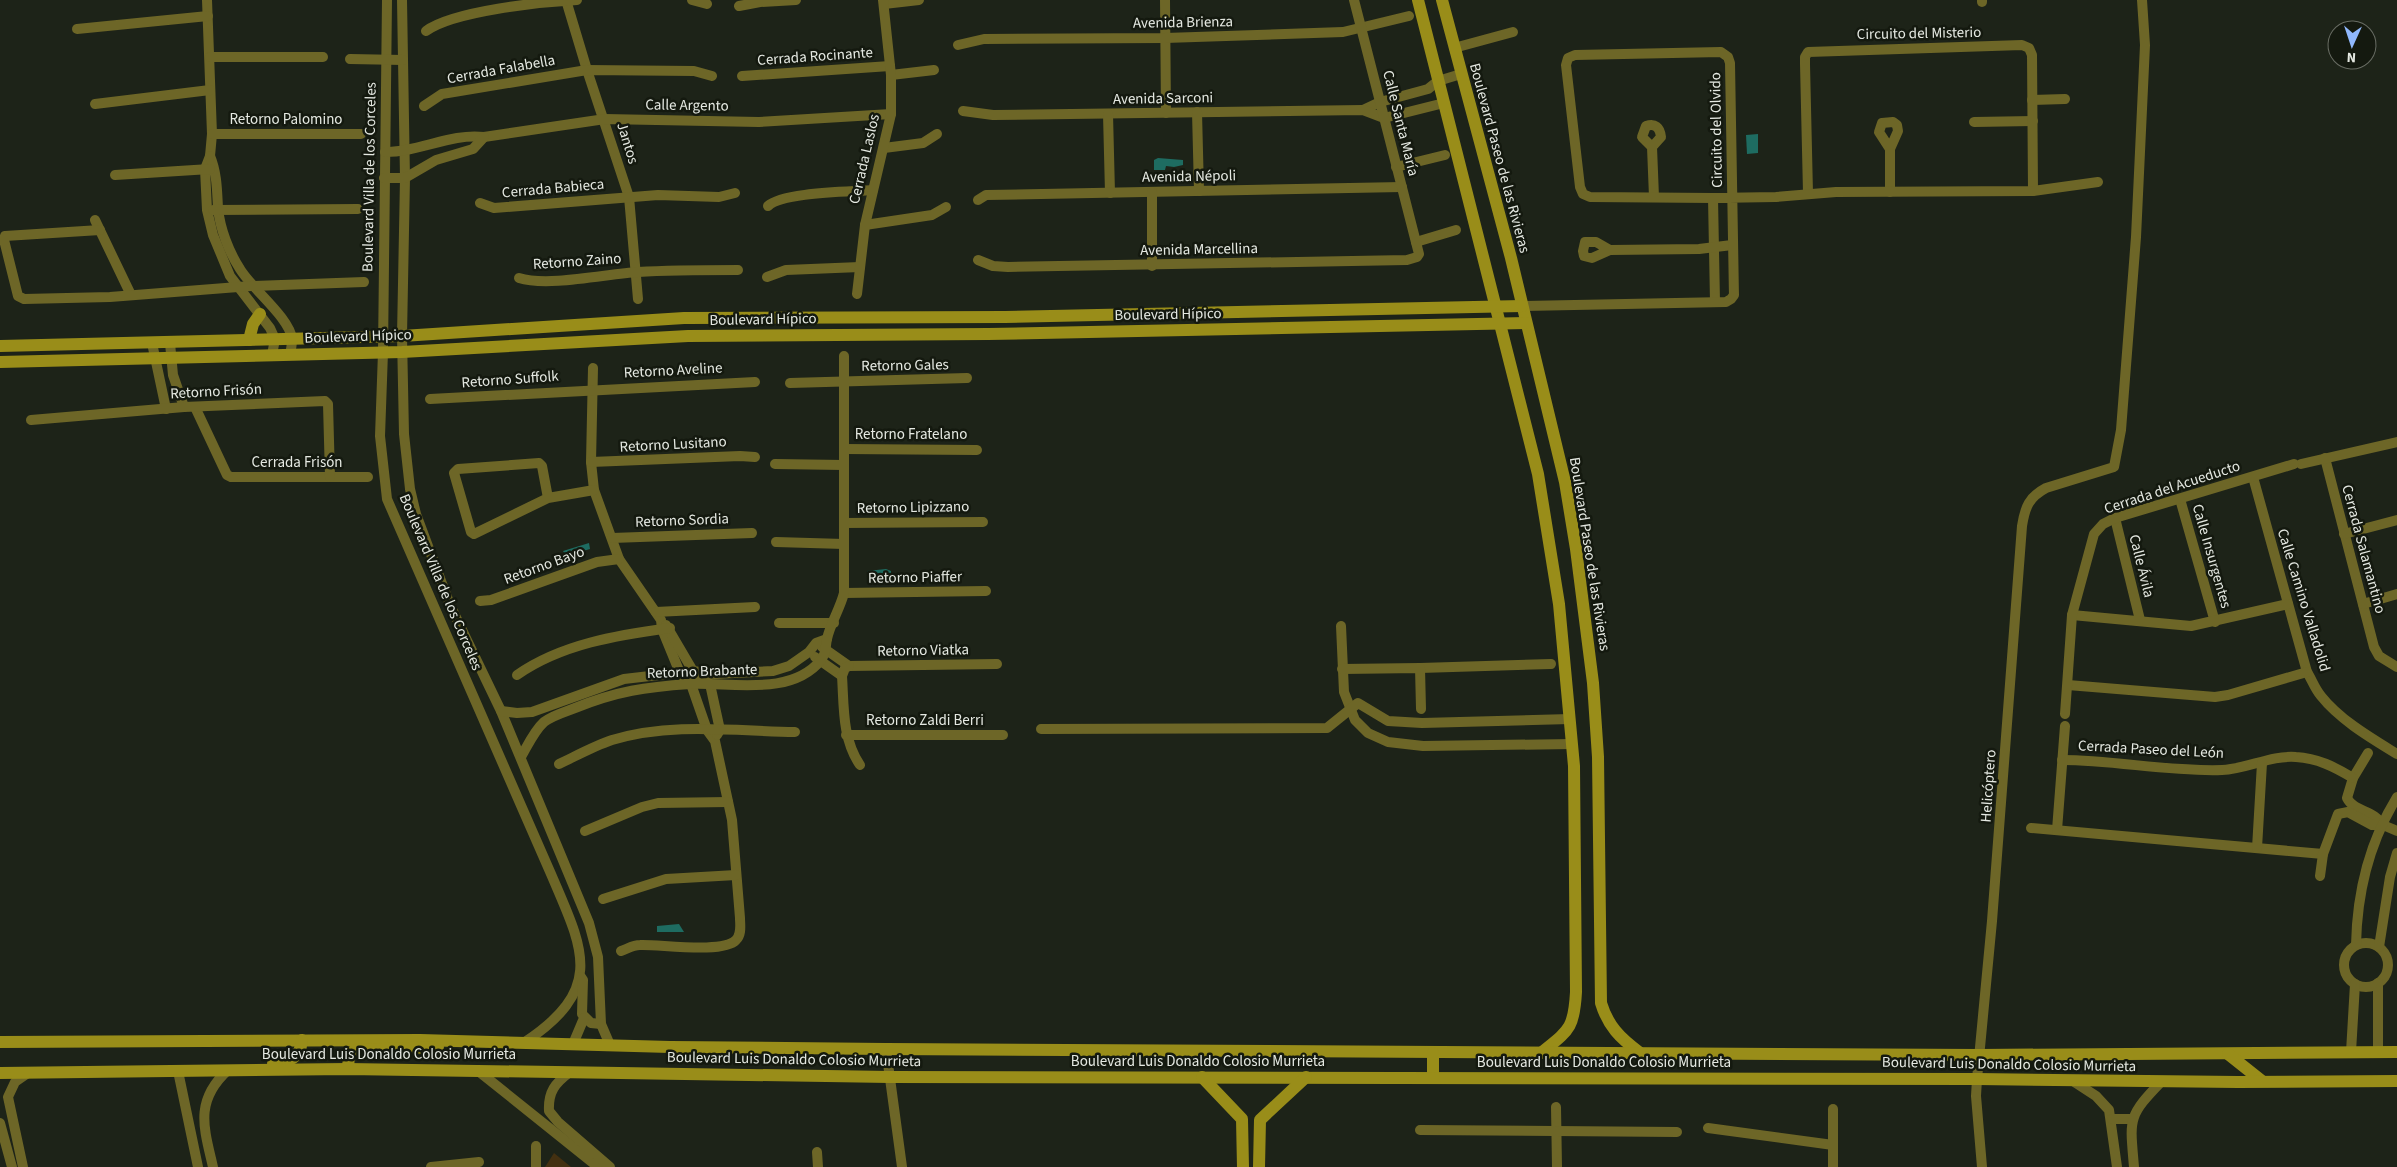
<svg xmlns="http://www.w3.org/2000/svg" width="2397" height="1167" viewBox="0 0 2397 1167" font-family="'Source Sans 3',sans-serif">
	<rect width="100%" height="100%" fill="#1d2318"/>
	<polygon fill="#433011" points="554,1153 571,1167 545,1167"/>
	<g fill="#1e6c61">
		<polygon points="1758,134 1758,153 1747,154 1746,135"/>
		<polygon points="1158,158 1183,160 1183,165 1174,167 1166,166 1165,170 1154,170 1154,160"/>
		<polygon points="589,543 590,549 566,556 563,551"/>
		<polygon points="886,569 891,571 891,576 867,577 867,571"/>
		<polygon points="679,924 684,932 657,932 657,926"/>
	</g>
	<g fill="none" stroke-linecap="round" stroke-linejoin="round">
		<g stroke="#6d6627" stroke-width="10">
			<polyline points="207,0 212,134 210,156 205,169 207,210 213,235 230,276 270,328 275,339 272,355"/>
			<path d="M387 0 383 352 380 436 387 499 551 874C583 949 606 988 525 1042"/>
			<polyline points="402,0 405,178 402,336 404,434 410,489 416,514 450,605 501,711 589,923 598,957 601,1024 610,1045"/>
			<polyline points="566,0 587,70 629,197 638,299"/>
			<polyline points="692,0 707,4"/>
			<polyline points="1165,0 1166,113"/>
			<polyline points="1982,0 1982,2"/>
			<polyline points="884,4 919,0"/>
			<polyline points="739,6 760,2 796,0"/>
			<polyline points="77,29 208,16"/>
			<path d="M426 31C453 11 541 2 577 0"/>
			<polyline points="958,45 984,39 1165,38 1343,32 1409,16"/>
			<polyline points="1454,48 1513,32"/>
			<polyline points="210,57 323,57"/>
			<polyline points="350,59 403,60"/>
			<polyline points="891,75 934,70"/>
			<polyline points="742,76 890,66"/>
			<polyline points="2032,100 2065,99"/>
			<polyline points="95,104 210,90"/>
			<polyline points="424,106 442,94 587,70 694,71 712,76"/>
			<polyline points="1363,110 1380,102 1428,89 1438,81 1461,74"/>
			<polyline points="963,111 993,115 1363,110 1384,118 1444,103"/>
			<polyline points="1197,112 1199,191"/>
			<polyline points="1108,114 1110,193"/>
			<polyline points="1974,122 2033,121"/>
			<polyline points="212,134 361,134"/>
			<path d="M1652 147 1661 137C1660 127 1655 123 1646 126L1642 137 1652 147 1654 197"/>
			<polyline points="884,148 923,143 937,134"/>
			<polyline points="1890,149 1879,132 1882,123 1893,122 1897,125 1898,131 1890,149 1890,192"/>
			<path d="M385 152C420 152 450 133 484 137L605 119 759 122 891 114"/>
			<path d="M210 156C217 173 217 190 218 208 220 229 229 252 240 269 252 289 290 318 292 339 292 344 291 350 290 355"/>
			<polyline points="1396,167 1445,155"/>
			<polyline points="115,175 210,169"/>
			<polyline points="384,178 405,178 436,160 473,149 484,137"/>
			<polyline points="1808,193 1805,64 1805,57 1808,52 2022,45 2029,48 2032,55 2033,191"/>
			<polyline points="1713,198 1715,302"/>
			<polyline points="978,200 986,195 1402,187"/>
			<polyline points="480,203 494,208 658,195 719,197 735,193"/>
			<path d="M768 206C783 192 850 192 873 190"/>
			<polyline points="213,210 358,209"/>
			<polyline points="95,220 131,295"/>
			<polyline points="865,225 932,215 946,207"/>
			<polyline points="100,230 5,236 4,240 18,296 24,299 110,297 251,286 364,282"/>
			<polyline points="1416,242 1456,230"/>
			<polyline points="1610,250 1592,258 1584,256 1583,251 1585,242 1596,242 1610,250 1699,249 1732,245"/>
			<polyline points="978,260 993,266 1008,267 1407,260 1417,257 1419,254 1354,0"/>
			<polyline points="1152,266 1152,192"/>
			<polyline points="767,277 786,270 860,267"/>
			<path d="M519 278C548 287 606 274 638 272 671 270 704 270 738 270"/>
			<polyline points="857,294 865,225 891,114 891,75 883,0"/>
			<path d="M1522 306 1726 302 1731 299 1734 295C1732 218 1731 141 1730 63L1728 57 1721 52 1575 55 1568 58 1566 65 1580 187 1583 194 1590 197 1713 198 1776 197 1836 192 2033 191 2098 182"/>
			<polyline points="152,343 166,409"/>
			<polyline points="170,343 173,375 184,407"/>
			<path d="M593 368 591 462 594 490 619 559 661 620 662 629 680 673 691 684 707 730 715 741 732 820 740 918C740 925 742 934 736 940 723 954 659 944 640 945 633 945 627 949 621 951"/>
			<polyline points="790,383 967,378"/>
			<polyline points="430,399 755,382"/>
			<polyline points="195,407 227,475 231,477 368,477"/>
			<polyline points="31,420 184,407 325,401 328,404 330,477"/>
			<polyline points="844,449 977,450"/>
			<polyline points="2325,458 2374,647 2379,656 2397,667"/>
			<polyline points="591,462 740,456 755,457"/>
			<polyline points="775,464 844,465"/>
			<polyline points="2301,464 2397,442"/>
			<path d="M2253 477 2307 672C2312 680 2315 689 2321 696 2340 720 2371 738 2397 754"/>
			<polyline points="548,498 542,466 539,463 458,469 454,473 471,532 474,534 548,498 594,490"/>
			<polyline points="2180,499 2215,622"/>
			<polyline points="2115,518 2140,620"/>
			<polyline points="844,523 983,522"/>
			<polyline points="2344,534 2397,520"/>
			<polyline points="612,538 752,533"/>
			<polyline points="776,542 844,544"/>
			<polyline points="844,593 986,591"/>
			<polyline points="480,601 491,600 597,562 619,559"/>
			<polyline points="2363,604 2397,594"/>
			<polyline points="656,612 755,607"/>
			<polyline points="2072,615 2191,626 2288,604"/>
			<polyline points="779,623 834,623"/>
			<polyline points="666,625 693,671 710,684 720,730 717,735"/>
			<polyline points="1341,626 1344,692 1355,720 1368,733 1388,742 1423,746 1572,744"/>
			<polyline points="822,647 849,666"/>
			<polyline points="815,657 842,676"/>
			<polyline points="849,666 997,664"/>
			<path d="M849 666 845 668 842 676C844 706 842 739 860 765"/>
			<polyline points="1420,668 1551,664"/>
			<polyline points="1342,669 1420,668 1421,709"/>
			<path d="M517 675C561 644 618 635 670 628"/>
			<polyline points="2068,685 2215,697 2228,695 2307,672"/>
			<polyline points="501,711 517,713 532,712 624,679 693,671 715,674 773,671 789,666 809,652 816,643 827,639"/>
			<polyline points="2065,714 2072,615 2094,534 2103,524 2115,518 2294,464"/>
			<polyline points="1041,729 1327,728 1358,703 1388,721 1422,723 1570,719"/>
			<polyline points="846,735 1003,735"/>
			<path d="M2368 753 2353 778 2347 798C2354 812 2374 810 2383 825"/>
			<path d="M521 757C528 745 534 731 544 722 553 715 565 712 575 708 617 691 646 687 690 684 731 682 791 697 821 660 827 652 825 648 827 639 830 624 840 609 844 593V356"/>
			<path d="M2062 760C2115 760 2169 772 2222 770 2247 769 2271 755 2296 757 2317 758 2335 767 2353 778"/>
			<path d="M559 764C576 756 594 746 612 740 671 722 734 731 795 732"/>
			<polyline points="2031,828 2323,854"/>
			<polyline points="2057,830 2065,726"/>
			<polyline points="585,831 642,807 658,803 728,802"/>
			<polyline points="2257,848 2262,763"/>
			<polyline points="2320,876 2323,854 2338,814 2348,812 2372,825 2383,825 2397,831"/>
			<polyline points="603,899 666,879 736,875"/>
			<circle cx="2366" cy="965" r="22"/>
			<path d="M2356 945C2357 893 2370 841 2397 797"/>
			<polyline points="2379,947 2390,877 2397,853"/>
			<polyline points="581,977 583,980 582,1014 591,1023 601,1024"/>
			<polyline points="2378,983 2378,1052"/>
			<polyline points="573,1044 584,1018"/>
			<polyline points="886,1049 902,1167"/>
			<polyline points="2351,1052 2355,984"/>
			<polyline points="477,1070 598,1167"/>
			<polyline points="178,1071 198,1167"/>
			<path d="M570 1072C555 1083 548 1092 549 1111L558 1122 610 1167"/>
			<polyline points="2073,1081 2096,1096 2109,1110 2117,1167"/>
			<polyline points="1556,1107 1557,1167"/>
			<polyline points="2112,1119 2132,1119"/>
			<polyline points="0,1123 12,1167"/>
			<polyline points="1708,1128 1833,1145"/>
			<polyline points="1420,1130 1677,1132"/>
			<polyline points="536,1146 536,1167"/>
			<polyline points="817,1152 818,1167"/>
			<polyline points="23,1167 8,1097 15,1082 28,1073"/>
			<path d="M213 1167C204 1128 194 1101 228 1070"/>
			<polyline points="431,1167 479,1162"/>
			<polyline points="1833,1167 1833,1109"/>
			<path d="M1982 1167 1976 1096 1977 1079 1992 921 2022 526C2025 507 2029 497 2046 488L2114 467 2121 430 2136 237 2145 45 2142 0"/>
			<path d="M2134 1167C2130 1119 2127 1117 2161 1082"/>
		</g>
		<g stroke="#998d19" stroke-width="12">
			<path d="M1418 0 1538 474 1559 604 1574 766 1576 992C1574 1029 1569 1030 1541 1053"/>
			<path d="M1442 0 1511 258 1565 482 1576 549 1593 683 1598 757 1601 1003C1608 1026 1620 1038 1639 1052"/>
			<polyline points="249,340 253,324 260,314"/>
			<polyline points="0,346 402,336 684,318 1005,317 1522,306"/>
			<polyline points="0,362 402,352 688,336 988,334 1526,323"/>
			<polyline points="0,1042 420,1040 670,1047 886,1049 1980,1055 2397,1052"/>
			<polyline points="1433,1053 1433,1078"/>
			<polyline points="2228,1054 2262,1081"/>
			<path d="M273 1063C290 1061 300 1059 302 1040"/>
			<polyline points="348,1069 349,1054 355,1050 438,1047"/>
			<polyline points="0,1073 348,1069 890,1077 1977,1079 2238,1082 2397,1081"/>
			<polyline points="1202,1077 1242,1119 1243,1167"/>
			<polyline points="1259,1167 1260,1120 1306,1077"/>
		</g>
	</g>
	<g text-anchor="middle" stroke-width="5" stroke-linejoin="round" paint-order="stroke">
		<g font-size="15" fill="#e5e9e2" stroke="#14190f">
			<text transform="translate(1183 22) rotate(-1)" y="5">Avenida Brienza</text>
			<text transform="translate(1919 33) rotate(-1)" y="5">Circuito del Misterio</text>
			<text transform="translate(815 56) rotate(-4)" y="5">Cerrada Rocinante</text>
			<text transform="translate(501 69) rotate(-10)" y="5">Cerrada Falabella</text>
			<text transform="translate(1163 98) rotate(-1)" y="5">Avenida Sarconi</text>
			<text transform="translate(687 105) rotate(1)" y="5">Calle Argento</text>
			<text x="286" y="124">Retorno Palomino</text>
			<text transform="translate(1401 123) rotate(76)" y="5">Calle Santa María</text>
			<text transform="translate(1716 130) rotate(-91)" y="5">Circuito del Olvido</text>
			<text transform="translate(628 143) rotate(73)" y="5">Jantos</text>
			<text transform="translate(1500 158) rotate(75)" y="5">Boulevard Paseo de las Rivieras</text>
			<text transform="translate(864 159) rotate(-77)" y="5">Cerrada Laslos</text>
			<text transform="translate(1189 176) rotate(-1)" y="5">Avenida Népoli</text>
			<text transform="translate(369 177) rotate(-89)" y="5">Boulevard Villa de los Corceles</text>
			<text transform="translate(553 188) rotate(-5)" y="5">Cerrada Babieca</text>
			<text transform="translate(1199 249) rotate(-1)" y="5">Avenida Marcellina</text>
			<text transform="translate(577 261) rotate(-4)" y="5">Retorno Zaino</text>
			<text transform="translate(1168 314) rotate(-1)" y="5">Boulevard Hípico</text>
			<text transform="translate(763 319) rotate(-1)" y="5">Boulevard Hípico</text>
			<text transform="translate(358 336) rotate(-2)" y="5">Boulevard Hípico</text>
			<text transform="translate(905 365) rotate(-1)" y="5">Retorno Gales</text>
			<text transform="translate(673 370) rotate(-3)" y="5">Retorno Aveline</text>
			<text transform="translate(510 379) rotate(-4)" y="5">Retorno Suffolk</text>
			<text transform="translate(216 391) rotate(-3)" y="5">Retorno Frisón</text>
			<text x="911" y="439">Retorno Fratelano</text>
			<text transform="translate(673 444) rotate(-3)" y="5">Retorno Lusitano</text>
			<text x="297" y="467">Cerrada Frisón</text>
			<text transform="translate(2172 487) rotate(-18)" y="5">Cerrada del Acueducto</text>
			<text transform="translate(913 507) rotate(-1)" y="5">Retorno Lipizzano</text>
			<text transform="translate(682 520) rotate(-2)" y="5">Retorno Sordia</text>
			<text transform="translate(2364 549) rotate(75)" y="5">Cerrada Salamantino</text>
			<text transform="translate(1590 554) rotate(81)" y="5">Boulevard Paseo de las Rivieras</text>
			<text transform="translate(2212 556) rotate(74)" y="5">Calle Insurgentes</text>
			<text transform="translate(544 565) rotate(-20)" y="5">Retorno Bayo</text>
			<text transform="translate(2142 566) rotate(76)" y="5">Calle Ávila</text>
			<text transform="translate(915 577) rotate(-1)" y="5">Retorno Piaffer</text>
			<text transform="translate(441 582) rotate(67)" y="5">Boulevard Villa de los Corceles</text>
			<text transform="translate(2304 600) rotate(73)" y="5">Calle Camino Valladolid</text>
			<text transform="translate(923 650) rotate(-1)" y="5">Retorno Viatka</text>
			<text transform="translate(702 671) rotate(-2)" y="5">Retorno Brabante</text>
			<text x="925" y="725">Retorno Zaldi Berri</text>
			<text transform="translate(2151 749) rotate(3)" y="5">Cerrada Paseo del León</text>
			<text transform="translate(1988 786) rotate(-86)" y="5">Helicóptero</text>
			<text x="389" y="1059">Boulevard Luis Donaldo Colosio Murrieta</text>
			<text transform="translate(794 1059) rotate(1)" y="5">Boulevard Luis Donaldo Colosio Murrieta</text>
			<text x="1198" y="1066">Boulevard Luis Donaldo Colosio Murrieta</text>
			<text x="1604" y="1067">Boulevard Luis Donaldo Colosio Murrieta</text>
			<text transform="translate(2009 1064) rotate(1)" y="5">Boulevard Luis Donaldo Colosio Murrieta</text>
		</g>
	</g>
	<g transform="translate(2352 45) rotate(183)"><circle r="24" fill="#14190f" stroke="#686c63"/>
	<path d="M0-4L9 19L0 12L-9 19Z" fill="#90b8fd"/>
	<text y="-8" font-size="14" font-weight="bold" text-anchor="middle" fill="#e5e9e2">N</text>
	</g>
</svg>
